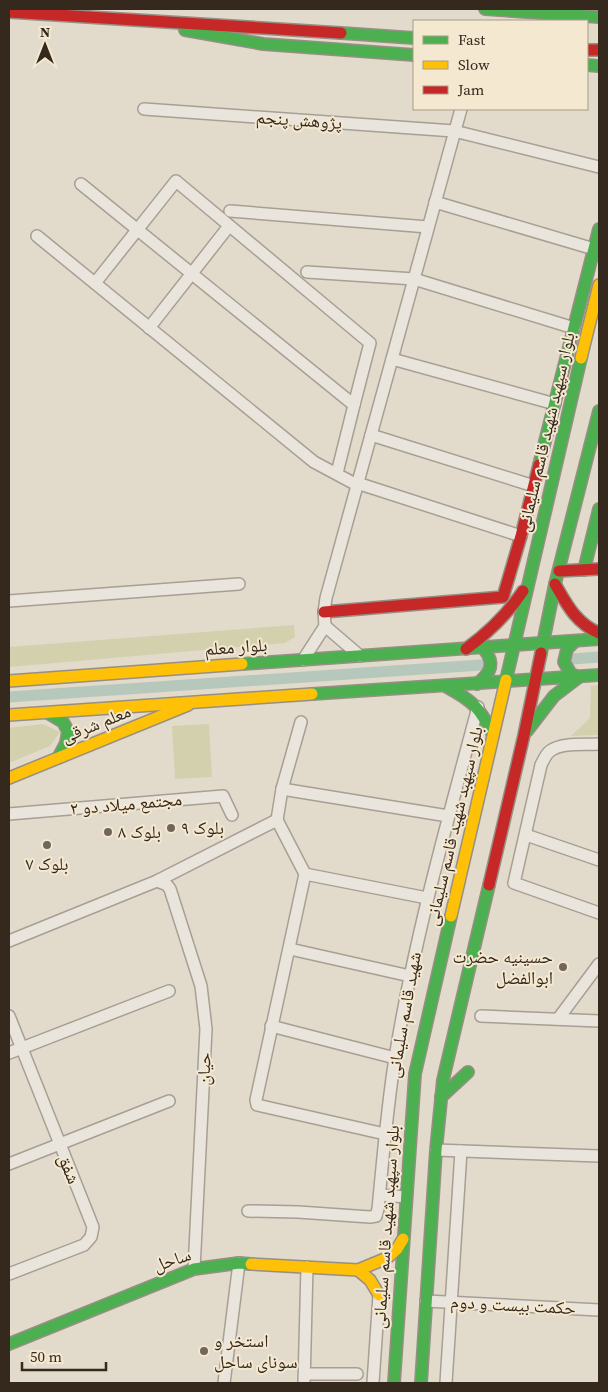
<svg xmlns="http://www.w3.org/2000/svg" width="608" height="1392" viewBox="0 0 608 1392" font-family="'Source Serif 4','Noto Naskh Arabic',serif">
	<rect width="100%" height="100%" fill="#e2dacb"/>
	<g fill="#d3d1ad">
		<polygon points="294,625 295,637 285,643 9,667 9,647"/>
		<polygon points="599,685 599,735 571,736 590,718 591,686"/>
		<polygon points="43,724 60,732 50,746 9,763 9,728"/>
		<polygon points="209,724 212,777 175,779 172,726"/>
	</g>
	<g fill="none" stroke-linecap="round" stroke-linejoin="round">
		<g stroke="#b6c7bc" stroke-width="11">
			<polyline points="572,659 599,657"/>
			<polyline points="9,697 481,665"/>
		</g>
		<g stroke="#a79f94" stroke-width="14">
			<g id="street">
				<polyline points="144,109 454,131 599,167"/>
				<polyline points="81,184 354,405 337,473"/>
				<polyline points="435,202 594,249"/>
				<polyline points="230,211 428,227"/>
				<polyline points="37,236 314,462 357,485"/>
				<polyline points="307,272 414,279 574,328"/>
				<polyline points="95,283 176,181 370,343 354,405"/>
				<polyline points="149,328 229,226"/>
				<polyline points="392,359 555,404"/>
				<polyline points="371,435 534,486"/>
				<polyline points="357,483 521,536"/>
				<polyline points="9,601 239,584"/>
				<polyline points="325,626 360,656"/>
				<polyline points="303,660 325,626 324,612 326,598 461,109"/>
				<path d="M599 744C585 745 562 742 550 751 546 754 543 761 541 765L514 883 599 913"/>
				<polyline points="282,789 448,816"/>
				<polyline points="9,814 223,796 232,815"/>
				<polyline points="277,820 282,789 301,722"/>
				<polyline points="526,835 599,860"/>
				<polyline points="305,874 427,898"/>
				<polyline points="157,881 167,885 170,889 201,986 206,1029 194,1269"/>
				<polyline points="9,941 157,881 277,820 305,874 256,1100 257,1105 385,1134"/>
				<polyline points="290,949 410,976"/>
				<polyline points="9,1016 93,1227 91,1237 84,1245 9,1274"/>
				<polyline points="481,1016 599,1021"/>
				<polyline points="558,1019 599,964"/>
				<polyline points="271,1026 395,1058"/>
				<polyline points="9,1053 169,991"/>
				<polyline points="436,1150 599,1156"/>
				<polyline points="9,1164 169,1101"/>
				<polyline points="380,1195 406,1197"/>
				<path d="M248 1211 298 1212 370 1217 376 1216 378 1209C383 1158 387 1108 395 1058 414 939 447 823 478 707"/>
				<polyline points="426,1301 599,1310"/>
				<polyline points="305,1374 357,1374"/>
				<polyline points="224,1383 239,1263"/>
				<polyline points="304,1383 307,1267"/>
				<polyline points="373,1383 379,1295"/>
				<polyline points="446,1383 461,1151"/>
			</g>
		</g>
		<g stroke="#978f84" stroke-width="14">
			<g id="fast">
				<polyline points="485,9 599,17"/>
				<polyline points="185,30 263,44 414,55"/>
				<polyline points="341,33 414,38"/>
				<polyline points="587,65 599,66"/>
				<polyline points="539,465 599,229"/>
				<polyline points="584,570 599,509"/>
				<polyline points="575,641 567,649 564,662 571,674 579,677"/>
				<polyline points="541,653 555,584 599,411"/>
				<polyline points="242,664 599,639"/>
				<polyline points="506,680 581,358"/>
				<path d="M477 684C491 673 496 663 483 648"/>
				<path d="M447 687C473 701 480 708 493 735"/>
				<polyline points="312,694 599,675"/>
				<polyline points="48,713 63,722 68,731 66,743 58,758"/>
				<polyline points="527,731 554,696 579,677"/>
				<polyline points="441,1097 468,1072"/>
				<polyline points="9,1344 194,1269 239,1263 251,1264"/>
				<polyline points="394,1383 415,1074 451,916"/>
				<polyline points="421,1383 436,1150 443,1080 489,885"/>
			</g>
		</g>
		<g stroke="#978f84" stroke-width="14">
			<g id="slow">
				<polyline points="581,358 599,285"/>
				<polyline points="9,681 242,664"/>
				<polyline points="9,715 312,694"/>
				<polyline points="9,778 188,705"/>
				<polyline points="451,916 506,680"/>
				<polyline points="251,1264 358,1270 387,1258 397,1249 403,1239"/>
				<polyline points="358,1270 370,1280 379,1295"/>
			</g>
		</g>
		<g stroke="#978f84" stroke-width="14">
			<g id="jam">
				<polyline points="9,12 341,33"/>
				<polyline points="587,50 599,50"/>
				<polyline points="559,571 599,569"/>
				<path d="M555 584C567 605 576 623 599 633"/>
				<polyline points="324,612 503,597 521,536 539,465"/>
				<path d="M466 649C489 632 507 615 523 591"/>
				<polyline points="489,885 524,735 541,653"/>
			</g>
		</g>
		<use href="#street" stroke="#eae5dc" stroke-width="11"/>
		<use href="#fast" stroke="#4caf50" stroke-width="11"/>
		<use href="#slow" stroke="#ffc107" stroke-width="11"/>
		<use href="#jam" stroke="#c62828" stroke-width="11"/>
	</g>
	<g fill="#72665a" stroke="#f4e8d0" stroke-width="2">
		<circle cx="171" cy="828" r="5"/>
		<circle cx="108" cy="832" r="5"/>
		<circle cx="47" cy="845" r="5"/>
		<circle cx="563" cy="967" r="5"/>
		<circle cx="204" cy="1351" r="5"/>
	</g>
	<g text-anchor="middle" stroke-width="4" stroke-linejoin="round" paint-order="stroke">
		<g font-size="18" fill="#35281d" stroke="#f4e8d0">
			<text transform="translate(299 120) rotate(4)" y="6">پژوهش پنجم</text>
			<text transform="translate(546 432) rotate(-77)" y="6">بلوار سپهبد شهید قاسم سلیمانی</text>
			<text transform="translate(236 647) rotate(-4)" y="6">بلوار معلم</text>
			<text transform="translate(96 724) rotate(-22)" y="6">معلم شرقی</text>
			<text transform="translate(126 804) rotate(-5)" y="6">مجتمع میلاد دو ۲</text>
			<text transform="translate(454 826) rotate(-77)" y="6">بلوار سپهبد شهید قاسم سلیمانی</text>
			<text transform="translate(404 1015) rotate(-80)" y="6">شهید قاسم سلیمانی</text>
			<text transform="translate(204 1069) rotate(-88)" y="6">حیان</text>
			<text transform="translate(69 1169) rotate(68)" y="6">شفق</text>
			<text transform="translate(386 1227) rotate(-86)" y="6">بلوار سپهبد شهید قاسم سلیمانی</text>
			<text transform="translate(172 1260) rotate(-19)" y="6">ساحل</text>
			<text transform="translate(513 1305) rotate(3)" y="6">حکمت بیست و دوم</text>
		</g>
		<g font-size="18" fill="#35281d" stroke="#f4e8d0" text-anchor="start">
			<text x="181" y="834">بلوک ۹</text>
			<text x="118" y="838">بلوک ۸</text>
			<text x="47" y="870" text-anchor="middle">بلوک ۷</text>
			<text x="553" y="963" text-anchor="end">حسینیه حضرت<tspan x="553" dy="21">ابوالفضل</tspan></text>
			<text x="214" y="1347">استخر و<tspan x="214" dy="21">سونای ساحل</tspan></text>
		</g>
	</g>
	<rect width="608" height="1392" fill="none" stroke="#35281d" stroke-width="20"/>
	<rect x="413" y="20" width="175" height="90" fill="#f4e8d0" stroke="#a89b88"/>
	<rect x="423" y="36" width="25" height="8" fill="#4caf50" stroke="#a89b88"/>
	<text x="458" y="45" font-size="15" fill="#35281d">Fast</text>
	<rect x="423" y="61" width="25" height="8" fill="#ffc107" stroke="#a89b88"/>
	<text x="458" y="70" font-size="15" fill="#35281d">Slow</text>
	<rect x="423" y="86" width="25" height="8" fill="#c62828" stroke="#a89b88"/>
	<text x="458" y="95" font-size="15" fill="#35281d">Jam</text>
	<g transform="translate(45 45)" stroke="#f4e8d0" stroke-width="4" paint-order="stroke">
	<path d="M0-4L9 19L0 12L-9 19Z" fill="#35281d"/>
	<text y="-8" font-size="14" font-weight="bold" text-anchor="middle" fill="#35281d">N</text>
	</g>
	<path d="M22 1362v8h84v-8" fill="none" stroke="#35281d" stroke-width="2.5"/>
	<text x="30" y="1362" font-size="15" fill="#35281d" stroke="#f4e8d0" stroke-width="4" paint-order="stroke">50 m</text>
</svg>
